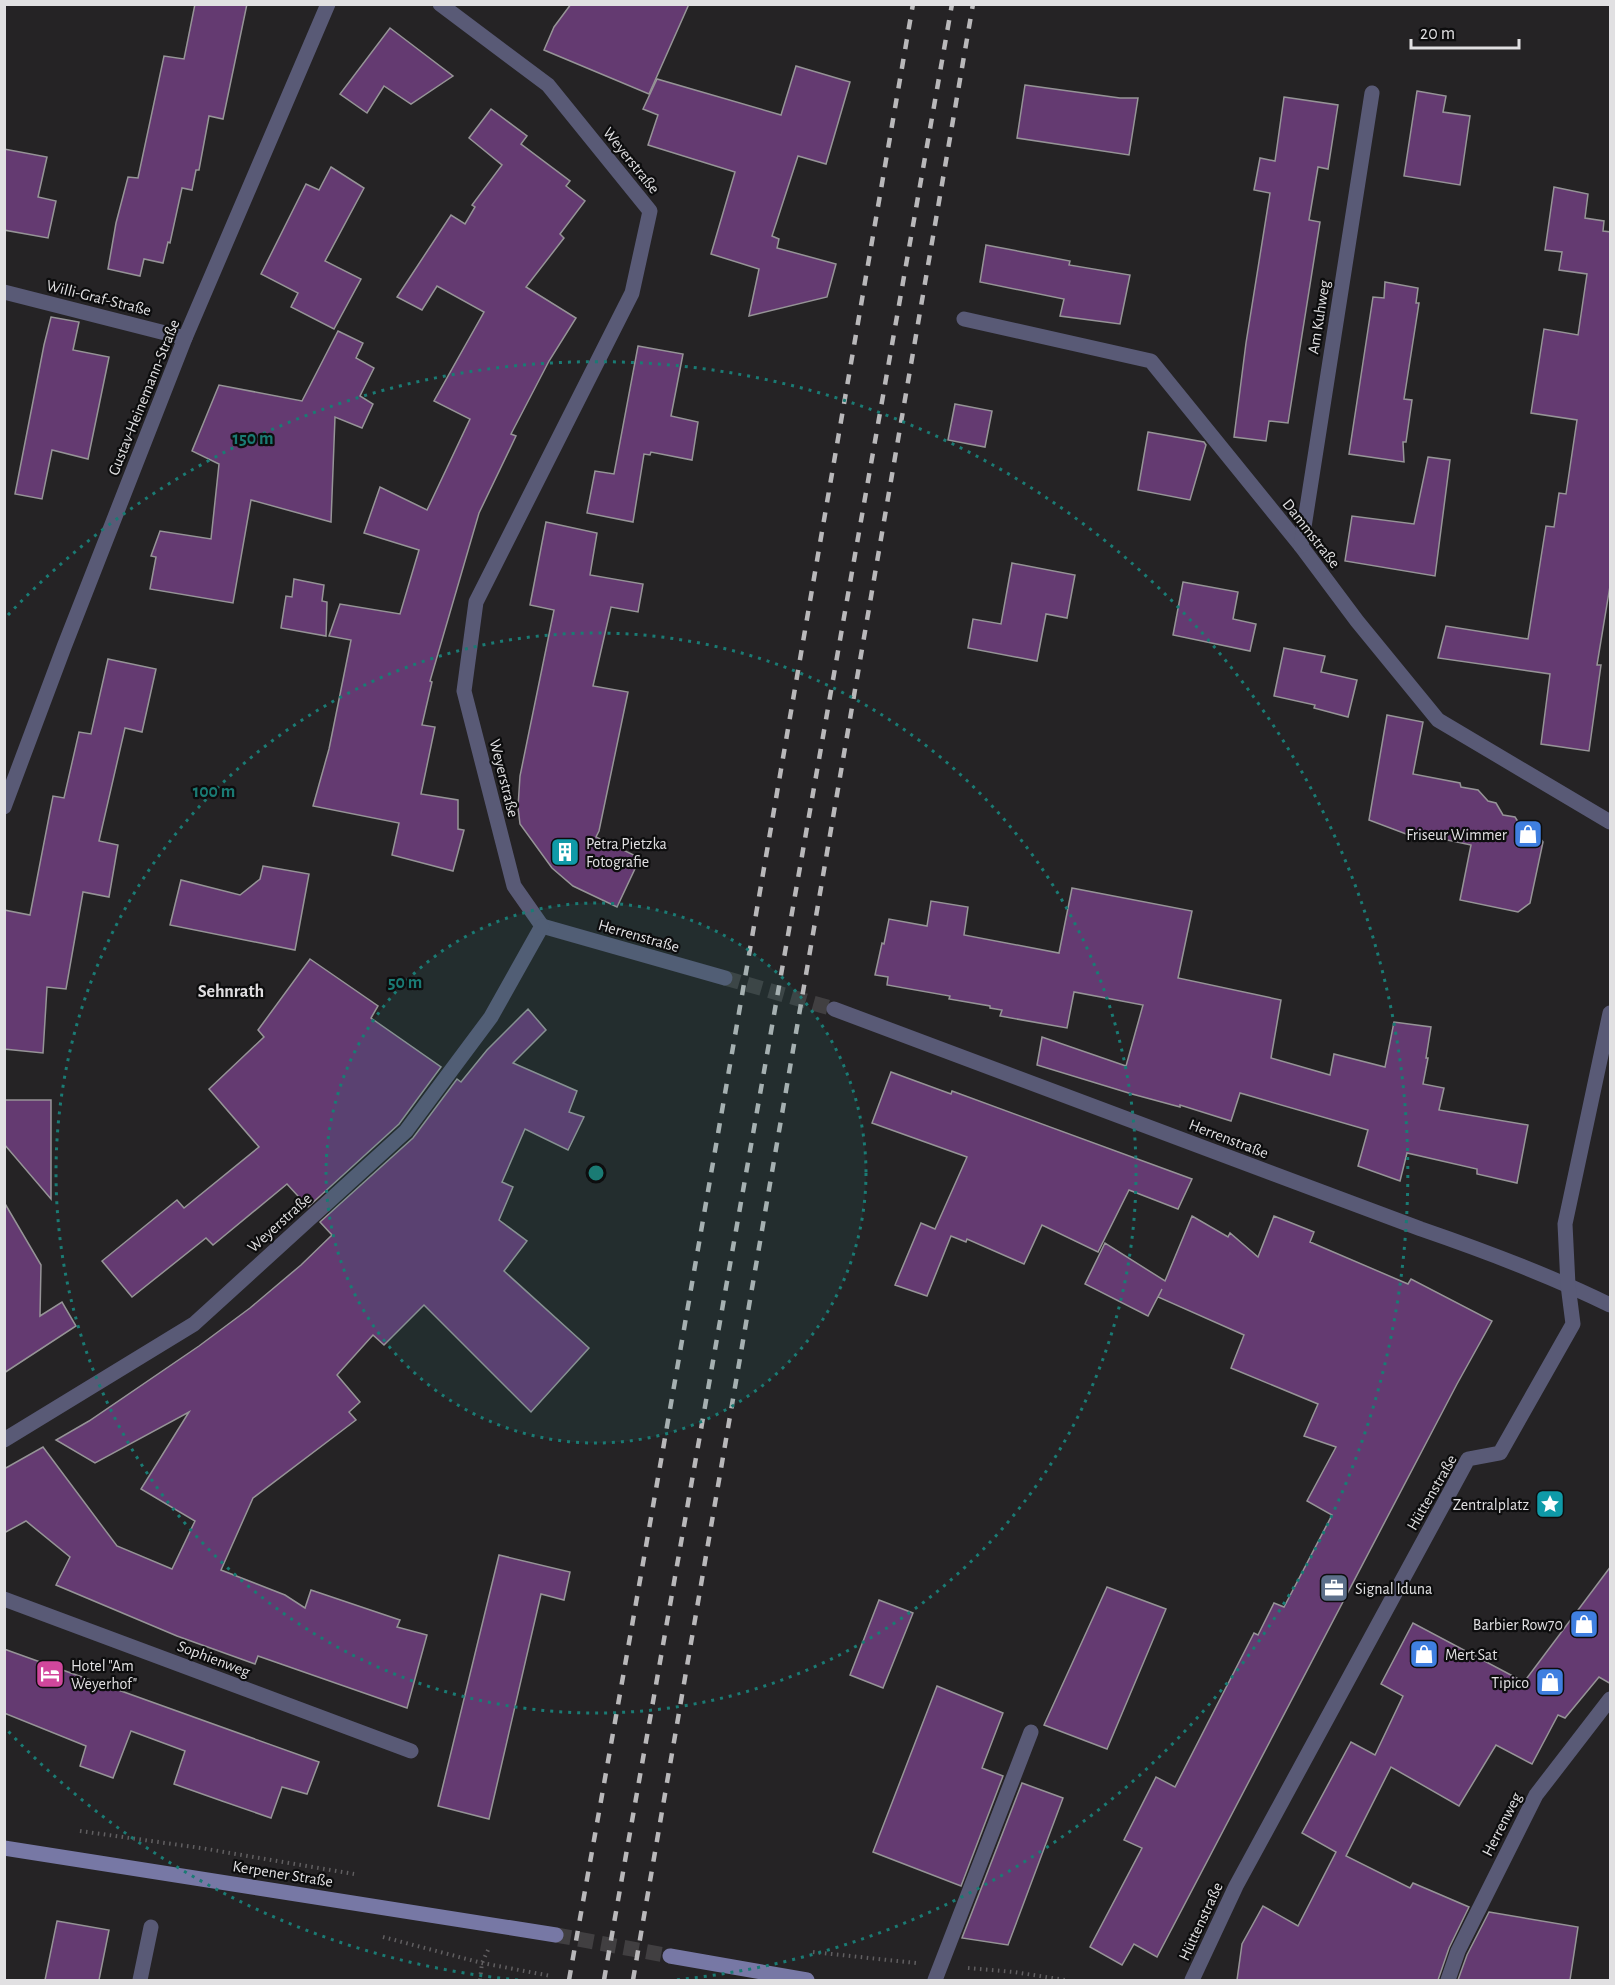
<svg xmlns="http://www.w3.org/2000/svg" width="1615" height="1985" viewBox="0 0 1615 1985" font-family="'Alegreya Sans',sans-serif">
	<rect width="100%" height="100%" fill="#252325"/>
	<g fill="#643a71" stroke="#969497" stroke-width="1.5">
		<polygon points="195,4 247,4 223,119 209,116 199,170 196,170 192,190 182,188 170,243 168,242 163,263 144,259 140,276 108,269 116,223 128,177 138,178 164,56 184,59"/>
		<polygon points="571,4 689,4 649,94 544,50 554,27"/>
		<polygon points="390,28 453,76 411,104 384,86 367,113 340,94"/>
		<polygon points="796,66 850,82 826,164 798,156 772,236 779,239 777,248 836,264 827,297 749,316 759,269 711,254 735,172 648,145 658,115 643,109 657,79 781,115"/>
		<polygon points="1025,85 1120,98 1138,98 1129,155 1017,138"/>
		<polygon points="1417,91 1446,96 1443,112 1470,116 1460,185 1404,176"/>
		<polygon points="1284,97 1338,105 1328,169 1318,167 1309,220 1320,222 1288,423 1269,421 1266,441 1234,437 1246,343 1270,193 1254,190 1260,158 1275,161"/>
		<polygon points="491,109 527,136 521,144 570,181 566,186 585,201 560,234 564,238 526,287 576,318 549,361 511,434 516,436 479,513 430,681 432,682 422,725 435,727 421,794 458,800 458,829 464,830 453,871 392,855 399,823 313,806 329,749 351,640 329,636 340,604 400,614 419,550 364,533 380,487 427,510 470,419 434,401 484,312 437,286 422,310 397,297 451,215 465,224 475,207 472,205 502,165 469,138"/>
		<polygon points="4,149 47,157 38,197 56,201 48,238 4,230"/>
		<polygon points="331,167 364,188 325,261 361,279 334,329 291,307 298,293 261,274 306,184 319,190"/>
		<polygon points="1554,187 1588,194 1585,218 1604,221 1603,231 1611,232 1611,580 1597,665 1601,665 1589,751 1541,744 1550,674 1438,658 1446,626 1528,639 1546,526 1554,527 1559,493 1566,494 1577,420 1531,413 1544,329 1578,335 1587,274 1559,270 1562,252 1545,250"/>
		<polygon points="986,245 1070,261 1069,265 1130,275 1120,324 1060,316 1064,299 980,282"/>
		<polygon points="1385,282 1418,288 1416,303 1419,303 1404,399 1412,400 1406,442 1403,442 1404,462 1349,454 1373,297 1384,298"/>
		<polygon points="51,317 79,322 73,350 109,357 88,459 52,450 42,499 15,494 44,345"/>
		<polygon points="338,331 363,343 356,358 374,368 360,396 373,404 362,428 335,417 331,522 251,500 233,603 150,589 156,557 151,556 160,531 211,539 219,464 192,451 219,385 302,401"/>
		<polygon points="638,346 683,354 671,416 698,422 692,460 651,452 650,455 644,454 633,522 587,513 595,471 614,474"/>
		<polygon points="955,404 992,411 985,447 948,440"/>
		<polygon points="1148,432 1204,442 1206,445 1190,500 1138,490"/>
		<polygon points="1428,457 1450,460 1435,576 1345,561 1352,516 1414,524"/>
		<polygon points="546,522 597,533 590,575 643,584 638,612 611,607 593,686 628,692 599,831 596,837 640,858 617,907 573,886 552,868 520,824 518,807 520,776 554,610 530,605"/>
		<polygon points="1012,563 1075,575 1067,618 1046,614 1037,661 968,648 973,619 1001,624"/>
		<polygon points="294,579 324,585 322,601 327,602 326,636 281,628 286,596 292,597"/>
		<polygon points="1183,582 1238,592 1233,619 1256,624 1250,651 1173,635"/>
		<polygon points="1284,648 1325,656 1321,672 1357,680 1348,717 1314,708 1315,705 1274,696"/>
		<polygon points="108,659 156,669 142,732 125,728 99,841 118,845 109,897 83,892 66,989 47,987 43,1053 4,1049 4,910 30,915 53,796 64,798 79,732 91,734"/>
		<polygon points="1387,715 1423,722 1413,774 1460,783 1461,787 1478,790 1488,801 1496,803 1503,815 1515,817 1522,828 1534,830 1543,842 1530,903 1518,912 1460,900 1471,845 1424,835 1414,837 1369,820"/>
		<polygon points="263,866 309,874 295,950 170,925 181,880 240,895 260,879"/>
		<polygon points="1072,888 1192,911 1178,978 1281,1000 1271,1058 1330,1075 1334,1054 1385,1067 1394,1022 1431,1027 1426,1058 1428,1058 1423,1084 1444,1088 1439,1110 1528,1125 1517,1183 1477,1174 1477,1169 1407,1153 1400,1181 1358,1166 1368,1130 1240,1093 1231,1121 1180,1105 1180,1107 1132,1094 1037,1065 1042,1037 1126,1066 1143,1005 1074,992 1067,1028 1000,1016 1002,1010 990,1008 990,1006 949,999 950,996 887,985 888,977 875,975 882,943 884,944 889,919 927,926 931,901 968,907 964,935 1059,953"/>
		<polygon points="310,959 378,1006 371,1018 441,1067 399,1124 308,1207 287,1184 213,1245 206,1238 132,1297 102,1261 177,1200 184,1208 259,1147 209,1089 264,1037 258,1030"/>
		<polygon points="528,1009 546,1030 513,1063 577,1091 569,1112 584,1117 568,1150 525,1129 502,1182 513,1187 499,1220 527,1241 504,1271 589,1348 531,1412 424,1305 384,1345 373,1335 337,1375 360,1402 349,1412 356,1420 253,1498 221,1570 285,1595 305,1608 311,1590 400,1620 397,1627 427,1635 407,1708 258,1656 255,1664 177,1636 56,1585 70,1557 26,1521 4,1533 4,1469 43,1447 117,1546 172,1569 195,1521 141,1489 189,1412 95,1463 56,1440 89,1421 199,1346 250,1308 301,1265 332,1235 320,1222 413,1138 457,1079 461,1082 487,1050"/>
		<polygon points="891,1072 951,1094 952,1091 1192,1179 1178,1209 1129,1190 1098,1252 1042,1225 1024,1264 967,1239 966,1242 951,1236 927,1296 895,1285 921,1223 935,1229 967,1157 872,1123"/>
		<polygon points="4,1100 51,1100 51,1199 4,1144"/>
		<polygon points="4,1202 41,1265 40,1316 62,1302 76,1326 4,1373"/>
		<polygon points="1192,1216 1228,1237 1230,1233 1258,1257 1274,1216 1314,1232 1310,1242 1408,1284 1411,1279 1492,1321 1457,1384 1157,1957 1134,1944 1122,1965 1090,1947 1142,1848 1124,1840 1156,1777 1175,1787 1254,1633 1258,1635 1274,1603 1284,1607 1332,1515 1307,1501 1336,1447 1304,1436 1318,1404 1231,1368 1244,1335 1158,1297 1162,1289 1148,1316 1085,1284 1105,1243 1165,1281"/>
		<polygon points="499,1555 570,1572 564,1600 541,1594 489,1819 438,1806"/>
		<polygon points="1611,1566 1611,1684 1599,1677 1565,1718 1558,1715 1532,1764 1496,1745 1459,1806 1391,1767 1346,1856 1410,1888 1413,1883 1469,1907 1449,1948 1438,1980 1237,1980 1242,1944 1263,1906 1298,1926 1336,1852 1302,1833 1351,1742 1375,1755 1403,1696 1381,1684 1413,1623 1524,1682"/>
		<polygon points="1107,1587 1166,1609 1107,1749 1044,1725"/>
		<polygon points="879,1600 913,1613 883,1688 850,1675"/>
		<polygon points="4,1649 319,1762 307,1794 282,1787 271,1818 222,1801 174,1784 185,1751 131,1731 113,1778 80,1766 86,1746 4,1713"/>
		<polygon points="937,1686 1003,1713 982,1768 1003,1776 961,1886 873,1852"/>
		<polygon points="1022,1783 1063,1798 1008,1945 962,1938"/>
		<polygon points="1489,1912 1578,1927 1570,1980 1458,1980 1467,1955"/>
		<polygon points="57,1921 109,1930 99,1980 45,1980"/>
	</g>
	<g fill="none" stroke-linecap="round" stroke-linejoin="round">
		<polyline stroke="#413f41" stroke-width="15" stroke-dasharray="15 8" stroke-linecap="butt" points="725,978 834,1009"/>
		<polyline stroke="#413f41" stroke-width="15" stroke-dasharray="15 8" stroke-linecap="butt" points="556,1935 670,1956"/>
		<g stroke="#615f61" stroke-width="4" stroke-dasharray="1.5 4.5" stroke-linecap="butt">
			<polyline points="80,1831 201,1848 354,1874"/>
			<polyline points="383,1937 482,1963 551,1976"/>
			<polyline points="813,1952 916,1963"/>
			<polyline points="968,1968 1014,1972 1065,1980"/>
			<polyline points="480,1980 482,1963 488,1950"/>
		</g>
		<polyline stroke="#595a76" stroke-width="15" points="935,1980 1031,1732"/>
		<g stroke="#595a76" stroke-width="15">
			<polyline points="440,4 548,85 650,211 632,293 476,602 464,691 514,886 542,926"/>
			<polyline points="4,292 185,338"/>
			<polyline points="964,319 1151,361 1301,546 1357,621 1438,720 1610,822"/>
			<polyline points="1301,546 1372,93"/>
			<polyline points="4,807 64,647 185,338 328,4"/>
			<polyline points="542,926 725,978"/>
			<path d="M834 1009 1421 1229C1485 1251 1549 1275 1610 1305"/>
			<polyline points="4,1440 194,1324 406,1131 491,1017 542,926"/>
			<polyline points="4,1599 411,1751"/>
			<polyline points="140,1980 151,1927"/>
			<polyline points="1192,1980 1236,1886 1468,1459 1500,1453 1573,1324 1568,1285 1565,1224 1610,1013"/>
			<polyline points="1448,1980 1458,1951 1536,1795 1610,1699"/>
		</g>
		<g stroke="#7778a5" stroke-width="15">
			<polyline points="4,1848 556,1935"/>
			<polyline points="670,1956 807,1980"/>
		</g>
		<g stroke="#b9b8ba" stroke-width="4.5" stroke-dasharray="10 10" stroke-linecap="butt">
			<path d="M569 1980C687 1322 799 663 913 4"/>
			<polyline points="604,1980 952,4"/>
			<polyline points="633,1980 973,4"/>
		</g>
	</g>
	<circle cx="596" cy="1173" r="270" fill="#1a7b74" fill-opacity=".12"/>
	<g fill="none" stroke="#1a7b74" stroke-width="3" stroke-dasharray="3 6">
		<circle cx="596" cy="1173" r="270"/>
		<circle cx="596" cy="1173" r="540"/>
		<path d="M518 1980A811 811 0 0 1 8 1731M8 615A811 811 0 1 1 674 1980"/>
	</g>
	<defs>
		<g id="shop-square" transform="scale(1.5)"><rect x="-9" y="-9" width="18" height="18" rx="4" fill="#3f7fe0" stroke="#0d0d0e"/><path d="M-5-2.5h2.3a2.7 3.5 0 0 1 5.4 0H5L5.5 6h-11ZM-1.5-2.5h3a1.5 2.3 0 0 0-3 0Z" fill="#fff"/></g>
		<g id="building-square" transform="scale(1.5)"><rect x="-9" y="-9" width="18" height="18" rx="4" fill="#0f9aa8" stroke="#0d0d0e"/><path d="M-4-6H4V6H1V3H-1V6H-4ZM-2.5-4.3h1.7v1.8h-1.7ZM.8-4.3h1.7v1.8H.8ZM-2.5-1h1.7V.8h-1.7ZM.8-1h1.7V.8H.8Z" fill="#fff"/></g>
		<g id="sight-square" transform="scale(1.5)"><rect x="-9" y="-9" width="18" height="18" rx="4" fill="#0f9aa8" stroke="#0d0d0e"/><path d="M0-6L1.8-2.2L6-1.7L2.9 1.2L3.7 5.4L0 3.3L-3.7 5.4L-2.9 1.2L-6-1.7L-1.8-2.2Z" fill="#fff"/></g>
		<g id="office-square" transform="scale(1.5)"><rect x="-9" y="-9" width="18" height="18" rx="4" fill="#5c6f8a" stroke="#0d0d0e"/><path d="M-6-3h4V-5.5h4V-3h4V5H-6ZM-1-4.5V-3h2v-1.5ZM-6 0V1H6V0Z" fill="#fff"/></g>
		<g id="hotel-square" transform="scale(1.5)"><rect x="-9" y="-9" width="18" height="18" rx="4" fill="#d1479c" stroke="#0d0d0e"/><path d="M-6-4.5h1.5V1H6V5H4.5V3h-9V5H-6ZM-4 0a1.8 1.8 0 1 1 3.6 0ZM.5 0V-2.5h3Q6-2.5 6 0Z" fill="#fff"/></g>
	</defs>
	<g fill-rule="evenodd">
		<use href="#shop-square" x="1528" y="834"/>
		<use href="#building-square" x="565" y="852"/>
		<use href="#sight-square" x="1550" y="1504"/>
		<use href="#office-square" x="1334" y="1588"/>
		<use href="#shop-square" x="1584" y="1624"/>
		<use href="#shop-square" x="1424" y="1654"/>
		<use href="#hotel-square" x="50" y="1674"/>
		<use href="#shop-square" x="1550" y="1682"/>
	</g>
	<g text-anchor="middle" stroke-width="4.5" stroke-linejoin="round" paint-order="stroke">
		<g font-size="16" fill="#e1e0e2" stroke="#0d0d0e">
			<text transform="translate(632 160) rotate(51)" y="6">Weyerstraße</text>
			<text transform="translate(99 297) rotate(14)" y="6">Willi-Graf-Straße</text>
			<text transform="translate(1318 317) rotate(-81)" y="6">Am Kuhweg</text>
			<text transform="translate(143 397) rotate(-68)" y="6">Gustav-Heinemann-Straße</text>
			<text transform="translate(1312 533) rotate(52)" y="6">Dammstraße</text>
			<text transform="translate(505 778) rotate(76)" y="6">Weyerstraße</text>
			<text transform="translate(639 935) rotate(16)" y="6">Herrenstraße</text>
			<text transform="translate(1229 1138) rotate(21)" y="6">Herrenstraße</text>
			<text transform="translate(279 1222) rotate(-42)" y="6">Weyerstraße</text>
			<text transform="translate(1431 1492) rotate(-60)" y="6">Hüttenstraße</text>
			<text transform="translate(214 1658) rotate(21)" y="6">Sophienweg</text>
			<text transform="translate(1501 1824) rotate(-63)" y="6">Herrenweg</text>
			<text transform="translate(283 1873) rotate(9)" y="6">Kerpener Straße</text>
			<text transform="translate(1200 1921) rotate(-65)" y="6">Hüttenstraße</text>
		</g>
		<g font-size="16" fill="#e1e0e2" stroke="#0d0d0e" text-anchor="end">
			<text x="1507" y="840">Friseur Wimmer</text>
			<text x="586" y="849" text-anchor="start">Petra Pietzka<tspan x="586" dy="18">Fotografie</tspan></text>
			<text x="1529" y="1510">Zentralplatz</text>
			<text x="1355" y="1594" text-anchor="start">Signal Iduna</text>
			<text x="1563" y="1630">Barbier Row70</text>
			<text x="1445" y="1660" text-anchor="start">Mert Sat</text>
			<text x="71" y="1671" text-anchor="start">Hotel "Am<tspan x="71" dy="18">Weyerhof"</tspan></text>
			<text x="1529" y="1688">Tipico</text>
		</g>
		<g font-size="18" font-weight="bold" fill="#dfdde0" stroke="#0d0d0e">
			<text x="231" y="997">Sehnrath</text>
		</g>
	</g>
	<circle cx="596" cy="1173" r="9" fill="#1a7b74" stroke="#0d0d0e" stroke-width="3"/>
	<g font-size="18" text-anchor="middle" font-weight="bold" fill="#1a7b74" stroke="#0d0d0e" stroke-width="4.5" stroke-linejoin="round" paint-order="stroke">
		<text x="253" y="444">150 m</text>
		<text x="214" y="797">100 m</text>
		<text x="405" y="988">50 m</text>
	</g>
	<rect width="1615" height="1985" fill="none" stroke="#e1e0e2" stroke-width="12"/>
	<path d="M1411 39v9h108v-9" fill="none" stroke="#e1e0e2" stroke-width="3"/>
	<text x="1420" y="39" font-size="18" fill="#e1e0e2" stroke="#0d0d0e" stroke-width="4.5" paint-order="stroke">20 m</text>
</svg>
